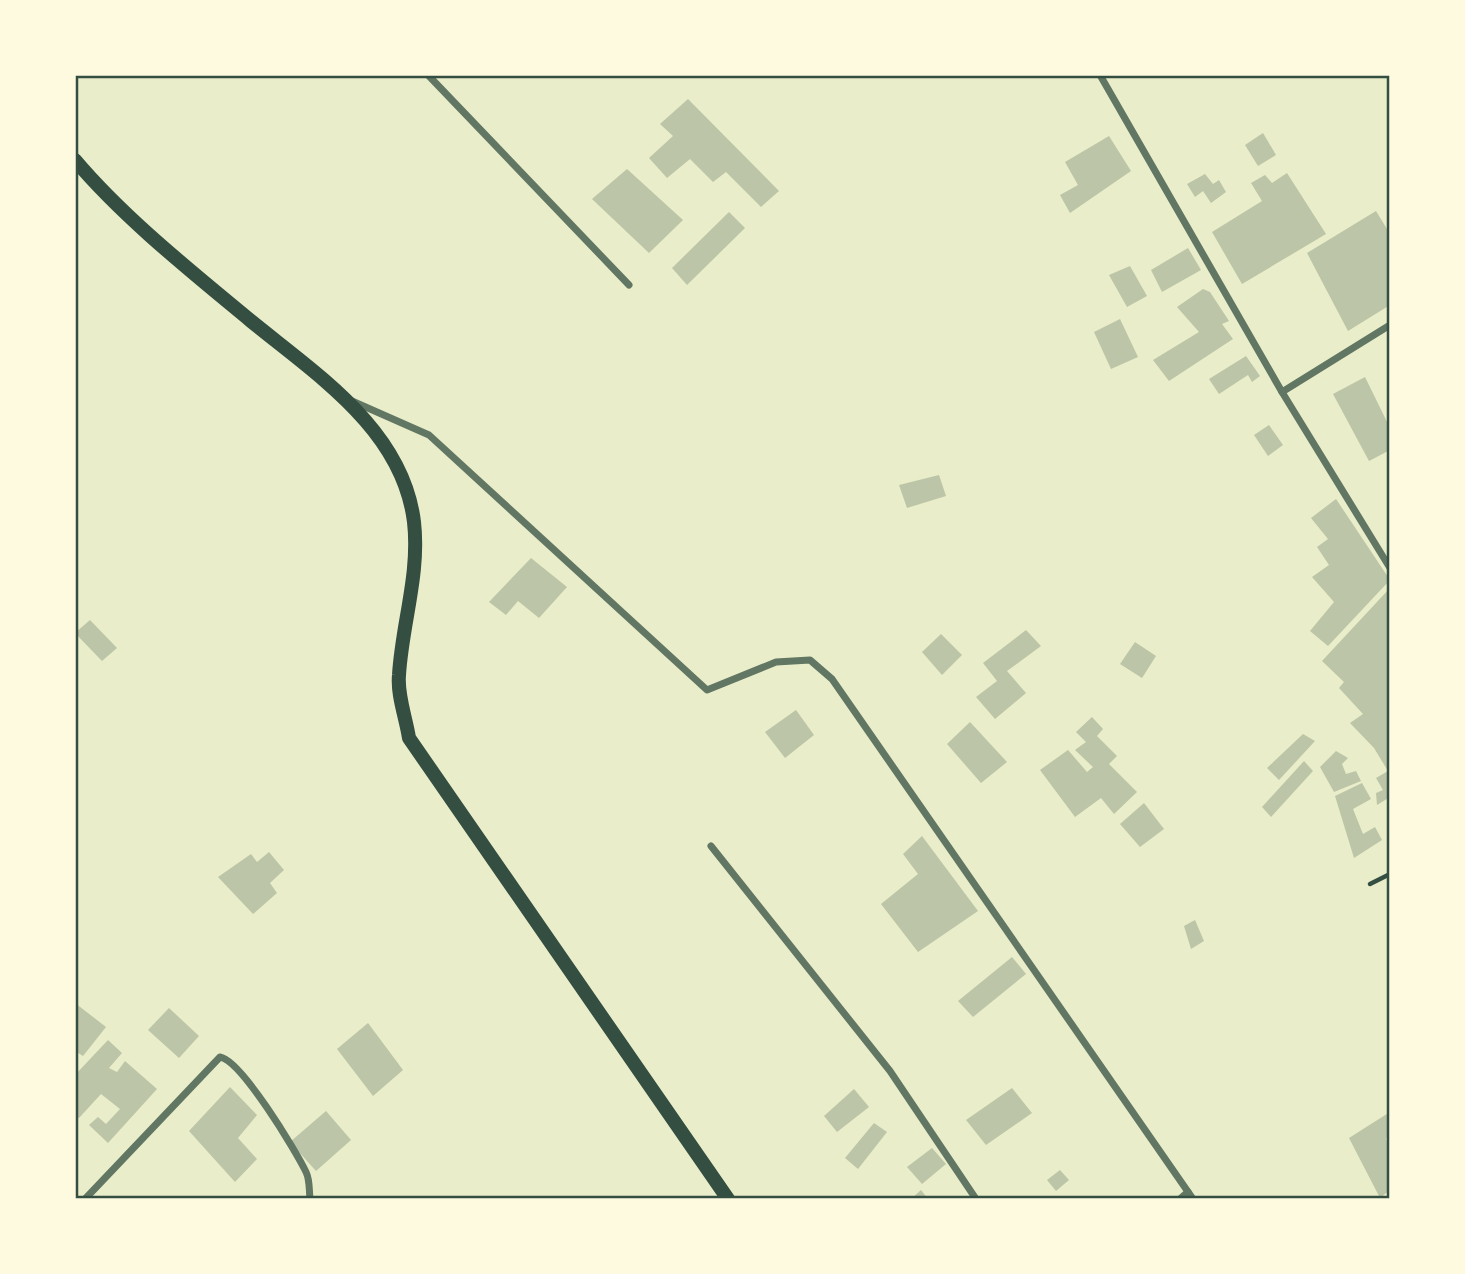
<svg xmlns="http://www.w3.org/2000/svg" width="1465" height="1274" viewBox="0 0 1465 1274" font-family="Quicksand,sans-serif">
	<rect width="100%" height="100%" fill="#e9edc9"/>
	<g fill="#bcc5a7">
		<polygon points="688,99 779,191 761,207 726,172 713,182 690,159 667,178 649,158 673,136 660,124"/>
		<polygon points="1263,133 1276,155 1258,166 1245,145"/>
		<polygon points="1109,136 1131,171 1070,213 1060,195 1078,185 1065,162"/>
		<polygon points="627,169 683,220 649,253 592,199"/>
		<polygon points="1287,173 1326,234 1242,284 1212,232 1262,201 1251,183 1265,175 1272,183"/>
		<polygon points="1205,174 1213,184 1219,180 1226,192 1211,203 1203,191 1195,197 1187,184"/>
		<polygon points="1376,211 1387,229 1390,228 1390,305 1348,331 1307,253"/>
		<polygon points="729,212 745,228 687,285 672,268"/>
		<polygon points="1188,248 1201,270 1162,292 1151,270"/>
		<polygon points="1130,266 1147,296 1127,307 1109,275"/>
		<polygon points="1203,289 1210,292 1229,321 1222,324 1233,339 1169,381 1153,360 1199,332 1177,307"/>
		<polygon points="1120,319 1138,357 1111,369 1094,332"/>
		<polygon points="1246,356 1260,376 1252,382 1248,375 1219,394 1209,379"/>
		<polygon points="1365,377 1390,428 1390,450 1369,461 1333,394"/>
		<polygon points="1269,425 1283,445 1268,456 1254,435"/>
		<polygon points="939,475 946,496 907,508 899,485"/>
		<polygon points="1336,499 1390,580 1328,646 1310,631 1334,602 1312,577 1329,565 1317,547 1328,539 1311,518"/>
		<polygon points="531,558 567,587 539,618 518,601 506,615 489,602"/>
		<polygon points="1390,588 1390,797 1377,805 1376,793 1383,790 1376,778 1388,771 1374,748 1350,723 1363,714 1339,688 1344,682 1322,661"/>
		<polygon points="90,620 117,648 102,661 75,633"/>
		<polygon points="1026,630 1041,646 1007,671 1026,693 995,719 976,697 997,681 983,663"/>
		<polygon points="941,634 962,655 942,675 922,652"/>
		<polygon points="1135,642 1156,656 1142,678 1120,664"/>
		<polygon points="796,710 814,735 785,758 765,732"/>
		<polygon points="1092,717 1103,729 1097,736 1117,756 1109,764 1137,792 1114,814 1101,798 1075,817 1040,770 1068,750 1087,772 1093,767 1075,750 1086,742 1076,732"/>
		<polygon points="970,722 1007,762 981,783 947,744"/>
		<polygon points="1303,734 1315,741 1279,780 1267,768"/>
		<polygon points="1336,751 1348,758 1342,764 1346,774 1356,771 1361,781 1334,792 1320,767"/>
		<polygon points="1304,761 1313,771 1271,817 1262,807"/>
		<polygon points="1362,783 1371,799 1353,809 1363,834 1375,827 1382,840 1354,858 1335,796"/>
		<polygon points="1144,803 1164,829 1140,847 1120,824"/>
		<polygon points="922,836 978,911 918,952 881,904 918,874 903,854"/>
		<polygon points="269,852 284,870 270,883 277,893 253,914 218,877 251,854 257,862"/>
		<polygon points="1195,920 1204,941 1191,949 1184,926"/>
		<polygon points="1012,957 1026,974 973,1017 958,1001"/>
		<polygon points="75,1003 106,1027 83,1056 75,1051"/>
		<polygon points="169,1008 199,1036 179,1058 148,1030"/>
		<polygon points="368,1023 403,1070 373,1096 337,1049"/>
		<polygon points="108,1040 122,1053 109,1068 117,1072 125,1061 157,1089 108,1143 89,1125 98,1117 106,1124 120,1109 101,1094 79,1118 75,1115 75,1075"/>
		<polygon points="230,1087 257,1115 238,1138 257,1159 235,1182 189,1131"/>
		<polygon points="1012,1088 1032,1113 986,1145 966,1120"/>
		<polygon points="854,1089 869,1107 837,1132 824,1116"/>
		<polygon points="326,1111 351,1140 316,1171 290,1142"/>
		<polygon points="1390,1112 1390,1137 1386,1139 1390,1145 1390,1190 1380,1198 1349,1138"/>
		<polygon points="874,1123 887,1132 858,1169 845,1158"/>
		<polygon points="932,1148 946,1164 922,1184 907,1167"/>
		<polygon points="1060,1170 1069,1180 1056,1191 1047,1180"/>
		<polygon points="921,1190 928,1199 911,1199"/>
	</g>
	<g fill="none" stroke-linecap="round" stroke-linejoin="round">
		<polyline stroke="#344e41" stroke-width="4.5" points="1370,884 1390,874"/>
		<g stroke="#617663" stroke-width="7">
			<polyline points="428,75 629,285"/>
			<polyline points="1100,75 1282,392 1390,568"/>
			<polyline points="1282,392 1390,325"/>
			<polyline points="352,401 429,435 707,690 776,662 810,660 832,679 1193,1199"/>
			<polyline points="711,846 890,1071 976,1199"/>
			<path d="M85 1199 220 1057C241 1060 296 1151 306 1172 310 1180 309 1190 310 1199"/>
			<polyline points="1180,1199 1188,1192"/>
		</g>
		<path stroke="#344e41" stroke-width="14" d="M75 160C124 218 192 272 251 321 317 375 403 430 414 522 420 574 402 624 399 675 397 695 406 718 409 738L728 1199"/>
	</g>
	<rect width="1465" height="1274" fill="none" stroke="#fefae0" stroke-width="154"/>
	<rect x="77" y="77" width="1311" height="1120" fill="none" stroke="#344e41" stroke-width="2.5"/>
</svg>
